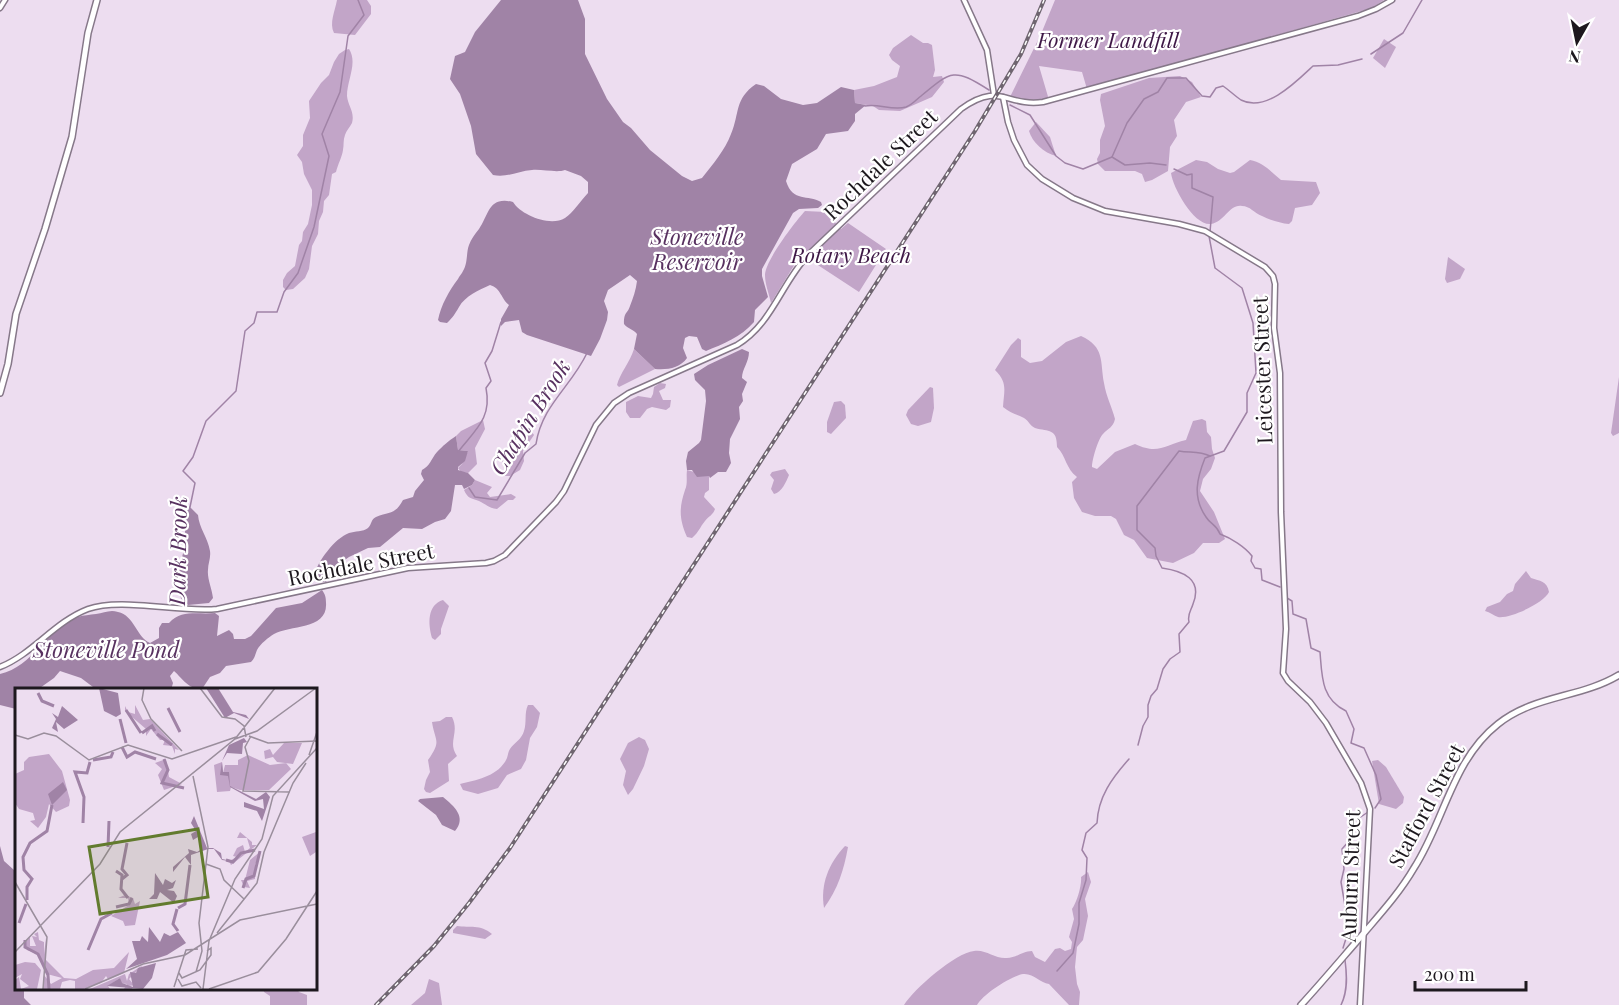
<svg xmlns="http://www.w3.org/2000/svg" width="1619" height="1005" viewBox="0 0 1619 1005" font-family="'Playfair Display',serif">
	<rect width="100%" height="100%" fill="#edddf0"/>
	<g fill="#c2a5c8">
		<path d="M337 0H367L371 6V14L355 35 334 33C329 23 335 11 337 0Z"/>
		<polygon points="1055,0 1384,0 1372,8 1087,89 1082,72 1039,66 1049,100 1041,102 1010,97 1041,34"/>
		<polygon points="911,35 923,43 928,43 932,45 935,70 933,77 942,76 944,82 932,97 900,111 879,110 873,106 855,103 854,90 874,86 897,77 900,66 892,60 889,55 893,48"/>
		<polygon points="1384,39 1396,47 1385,68 1373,58"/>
		<path d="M349 49C358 63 347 80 347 96 348 106 355 112 352 123 350 127 346 131 345 135 343 140 344 145 343 150 342 157 338 164 336 172L332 174 329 195 324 201 323 212 319 221 318 234 312 246 309 269 305 278 293 289 286 290 283 287V280L287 273 295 266 299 245 302 241 303 232 308 224 312 205V190L304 174 302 162 297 155 303 146V135L310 118 309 101 321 83 329 75 334 62 339 54 345 50Z"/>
		<polygon points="1180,76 1192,82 1201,97 1186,102 1174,120 1177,136 1170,147 1168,171 1152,180 1145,182 1142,174 1135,171 1105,171 1098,164 1097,159 1100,153 1100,140 1105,126 1100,100 1101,94 1149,78"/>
		<path d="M1036 122 1050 137 1056 156C1044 153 1032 142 1029 131Z"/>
		<path d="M1196 160 1207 162 1218 169 1230 173 1234 172 1250 160C1263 162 1271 172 1281 180L1316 182 1320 193 1312 205 1295 208 1292 221 1289 224C1280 223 1270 220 1262 216 1254 213 1250 206 1242 206 1229 204 1225 222 1211 224 1194 226 1173 188 1171 173Z"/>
		<path d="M805 211 826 212 841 229 848 223 886 249 859 292 801 254 771 303C769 294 765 284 765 275 765 261 795 222 805 211Z"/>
		<polygon points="1448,257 1465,269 1460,279 1447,283 1445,279"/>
		<path d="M1081 336C1105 347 1100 361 1104 383 1106 396 1112 407 1115 419 1113 428 1108 428 1103 434 1098 439 1092 460 1092 467L1097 469 1115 452 1135 444C1158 455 1165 445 1186 440L1193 421 1202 419 1206 421 1207 432 1211 437 1212 449 1215 458 1211 469 1203 479 1200 491 1214 512 1225 539 1219 543H1203L1194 553 1173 563 1147 558 1134 540 1124 535 1116 519 1111 516H1095L1082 512 1074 498 1072 482 1077 477C1066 469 1066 456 1057 447 1057 428 1049 432 1035 428 1030 426 1029 421 1024 418 1016 414 1010 413 1003 407 1004 390 1008 383 995 370L1011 345 1018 338 1021 340V357L1030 363 1042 361 1066 342Z"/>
		<path d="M634 349 655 369 619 387 617 385C620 373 630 362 634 349Z"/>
		<polygon points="1619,377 1619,433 1613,436 1611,433"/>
		<polygon points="660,383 666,384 665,388 659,391 663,400 671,400 670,407 666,410 652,407 647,409 640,418 630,418 626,412 626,402 638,396 651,398 653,394 654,387"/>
		<polygon points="930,387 933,388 934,408 931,422 918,426 911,424 906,415 908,410"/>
		<polygon points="841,401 845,405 846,418 831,434 827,432 827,422 834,402"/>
		<polygon points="483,420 485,429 475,448 477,464 468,473 461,472 458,468 462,464 468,451 458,450 456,436 461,431"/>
		<path d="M532 432 534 435 523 451 524 461 520 470 510 476H505V467L502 461C511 451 518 437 532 432Z"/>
		<path d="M785 469 789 475C786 482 782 492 774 494L771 489 774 480 770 475 772 472Z"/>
		<path d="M687 470 709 476V490L705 493 704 497 715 509C713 515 709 516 705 521 700 527 699 532 692 538L687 537C679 519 679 508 685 490 688 483 686 477 687 470Z"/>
		<path d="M475 480 492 487 487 493 490 497 511 494 516 497 513 500H508L497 509C488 508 486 504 479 501 471 498 468 499 464 490L472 485Z"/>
		<path d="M1526 571 1531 578C1540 581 1547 581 1549 592 1544 603 1510 619 1498 617 1494 616 1490 612 1485 611L1487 607 1500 602 1507 594 1513 591 1515 584Z"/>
		<path d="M443 600 449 606 441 629V634L435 640 432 638C428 624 427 605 443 600Z"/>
		<path d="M528 705H533L540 713 537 727 530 738 526 760 521 769 507 775 498 788 478 794 463 790 460 784C477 780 499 776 507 758 508 755 508 752 510 749 514 743 522 739 524 731 527 722 524 713 528 705Z"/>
		<path d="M446 717H452C460 733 447 742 457 756L448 764 449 781 430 793 426 792 424 789 426 780 430 772 428 760C442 740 435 742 432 722L440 721Z"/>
		<polygon points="639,737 645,740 649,749 644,766 633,789 628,795 623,785 626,771 620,759 628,743"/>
		<polygon points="1378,760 1386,767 1404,797 1403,803 1396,809 1379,804 1372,761"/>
		<path d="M845 846 848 847C844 869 838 889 824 908 820 884 829 863 845 846Z"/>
		<path d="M1088 872 1091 882 1085 899 1088 916 1083 940 1077 947 1075 967 1077 984 1080 992 1079 1005H1069L1049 984C1040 983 1034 973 1023 974 1011 976 983 994 977 1005H904C914 989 955 953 974 951 985 949 994 958 1005 958 1015 959 1022 951 1032 951L1035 957 1045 962 1055 949 1060 948 1065 951 1071 949 1072 942 1069 937 1074 919 1072 909C1077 902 1082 885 1081 877Z"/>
		<path d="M457 926C470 928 480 924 492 934L485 939 453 933V930Z"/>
		<polygon points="429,979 439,983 442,1005 411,1005 425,993"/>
		<polygon points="263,988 297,989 299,992 307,995 307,1005 270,1005 270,996 264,992"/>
	</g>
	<g fill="#a083a6">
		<path d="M501 0H578L585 19V54L607 99 623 122 631 128 650 150 682 176 692 181 702 178C713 164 725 150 731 134 740 113 734 99 756 84L764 86 781 99 803 105 817 103 841 87 854 90 855 103 866 105 855 114V121L848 131 826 134 817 149 792 164 786 181C793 203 808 194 821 202L822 205 818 208 799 209 793 213 762 269V276L768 297 755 310 754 322C741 337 723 344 706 351L702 349 697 337 689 336 685 338 683 348 687 358C680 368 668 370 655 369L634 349 637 334C633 329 628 329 624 324 624 311 627 315 630 306 633 298 636 290 637 281L630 275 608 290 604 301 608 312 607 320 600 339 591 356 527 335 522 332 519 320 505 322 501 326V319L509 305C501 299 501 288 490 285 479 290 465 296 459 307 455 314 453 317 447 323L440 322 438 320C441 305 449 291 458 279 459 276 462 274 463 271 468 263 466 253 469 245 471 239 475 234 479 229 489 215 488 196 513 202 521 215 550 227 565 218 573 213 581 200 588 193V182L581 176 565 170C557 173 542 169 532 170 518 171 507 178 493 175L476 154 471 126 460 94 450 79 455 56 465 52 475 32Z"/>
		<path d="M742 349 749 352C749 362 742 369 742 378L747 382 742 394 743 401 739 407 740 419 730 439 729 453 731 463 726 472H718L710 478 709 476 697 477 692 470H687L686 461 688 452 699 443 701 440 706 401 705 390 695 380 694 374 708 365Z"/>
		<path d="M456 436 458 450 468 451 465 461 458 467V470L468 473 475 480 472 485 464 489 462 485H455L451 511 445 519 435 522 422 529 403 528 380 547 368 548 349 557 342 562 338 572 332 573 326 582H318L314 576C317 562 335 538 349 533 355 531 363 532 368 528 372 524 371 519 376 517 390 511 395 515 403 500L413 497 415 491 424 480 421 474 422 470C430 466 431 459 437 452 443 446 448 441 456 436Z"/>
		<path d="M188 505 198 515C199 528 208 538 210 551 211 558 208 563 208 570 207 578 212 589 213 598L209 603 188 605 182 600 177 589 181 561 186 542 183 509 184 506Z"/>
		<path d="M322 590C325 594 326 597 326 603 328 630 290 625 274 634 269 637 260 644 257 650 255 655 255 658 251 662L226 666 220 673 210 677 202 689C188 689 183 679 174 671L170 676 173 683 171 690H139L130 687H119L112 690H97L81 678 60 671 54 678 37 690H16V709L0 705V674C33 667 47 628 78 617 83 615 90 615 96 614 104 613 110 609 118 612 134 615 137 638 150 643L159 638V628L162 623H169C182 609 198 615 215 613L219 616 217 636 229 630 233 634 234 639H245L251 636 276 608 302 603Z"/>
		<path d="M443 797C454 806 467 817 455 831L442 825 436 815 418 801 420 799Z"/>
		<polygon points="0,846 4,861 14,870 16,893 16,988 24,989 24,998 31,1005 0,1005"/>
	</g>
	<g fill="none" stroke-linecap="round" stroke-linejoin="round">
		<g stroke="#a083a6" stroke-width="1.5">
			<polyline points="1371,54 1403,33 1422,0"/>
			<polyline points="1010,105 1030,115 1056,156 1065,163 1083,169 1112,157 1125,165 1150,163 1166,165"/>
			<path d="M865 106C878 103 892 111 906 107 912 105 917 99 921 96 952 70 954 68 989 90"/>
			<path d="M1112 157 1127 123 1144 99 1158 92 1167 78H1186L1202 96 1210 97 1216 88 1223 86C1229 90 1235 96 1241 100 1266 113 1297 81 1313 66L1338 65 1362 59"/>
			<polyline points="1174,169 1187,175 1192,174 1192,188 1213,197 1210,232"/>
			<path d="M1209 236 1215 268 1242 288 1253 323 1256 373 1247 393V412L1224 451 1205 458C1197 478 1192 497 1206 517 1211 525 1216 524 1220 534 1231 538 1245 547 1252 556L1251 561 1255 568 1261 569 1262 580 1280 587"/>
			<path d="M458 452C476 429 492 418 486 388L491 381 485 363 492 351 501 322"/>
			<path d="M469 488 475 497 497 500 525 453 536 444C542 405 571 387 587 353"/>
			<polyline points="190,507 195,483 183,471 193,457 206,421 236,391 245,331 254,323 257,312 277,312 284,292 298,273 314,227 329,156 322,134 340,92 348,36 364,15 358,0"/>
			<path d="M1286 591 1287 598 1292 601 1293 614 1306 619 1311 648 1320 652C1322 676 1321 699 1346 711L1354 729 1351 743 1364 748 1376 775 1381 799 1375 808"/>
			<path d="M1138 745 1143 726 1148 717V705L1151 696 1157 689 1163 669 1170 659 1180 652 1179 634 1189 622C1187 614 1191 611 1193 604 1203 579 1183 571 1162 568L1156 556 1155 548 1137 530V506L1179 451C1190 453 1199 451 1210 456"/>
			<polyline points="1343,948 1349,929 1341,882 1344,869 1342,849 1349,841 1349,825 1368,812"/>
			<path d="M1057 971 1073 953 1079 924V903L1086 880 1087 858 1082 850 1086 833 1097 823C1098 797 1112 778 1129 759"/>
			<path d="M1341 1005C1348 991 1347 975 1345 960"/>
		</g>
		<g stroke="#867889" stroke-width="7">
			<g id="minor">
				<polyline points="964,0 987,50 994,95"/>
				<polyline points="0,8 5,0"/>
				<polyline points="1003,97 1008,122 1014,140 1027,165 1042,179 1073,198 1105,211 1179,224 1205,231 1265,267 1273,276 1275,284 1274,328 1280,373 1281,512 1286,629 1283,673 1288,681 1310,702 1326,723 1361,783 1370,809 1360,1005"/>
				<path d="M0 667C33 654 54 622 88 609 121 597 179 613 217 609L408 568 486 563 494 561 505 555 556 502 564 491 596 425 614 403 629 393 737 345C772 324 781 284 808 255L961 109C1000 81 1006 107 1043 102L1358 16 1376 9 1392 0"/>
			</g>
		</g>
		<g stroke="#867889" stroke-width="8">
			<g id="major">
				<polyline points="0,393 8,364 16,314 45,229 72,137 88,33 97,0"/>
				<path d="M1301 1005C1323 981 1343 957 1364 933 1382 912 1400 892 1414 868 1444 822 1452 760 1498 724 1534 695 1581 698 1619 675"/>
			</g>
		</g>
		<use href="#minor" stroke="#fff" stroke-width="4"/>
		<use href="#major" stroke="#fff" stroke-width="5"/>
		<g stroke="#6f6570" stroke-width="4">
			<polyline id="rail" points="376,1005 434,946 469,903 510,848 975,131 1021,54 1044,0"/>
		</g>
		<use href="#rail" stroke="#fff" stroke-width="1.5" stroke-dasharray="4.5" stroke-linecap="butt"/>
	</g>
	<g text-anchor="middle" stroke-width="4.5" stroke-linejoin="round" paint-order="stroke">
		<g font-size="21" font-style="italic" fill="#3e1846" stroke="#fff">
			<text x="1108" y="48">Former Landfill</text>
			<text x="851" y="263">Rotary Beach</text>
		</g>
		<g font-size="21" fill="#1d181e" stroke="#fff">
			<text transform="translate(881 165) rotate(-44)" y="7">Rochdale Street</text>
			<text transform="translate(1263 370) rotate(-92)" y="7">Leicester Street</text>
			<text transform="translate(361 565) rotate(-11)" y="7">Rochdale Street</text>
			<text transform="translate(1427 806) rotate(-62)" y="7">Stafford Street</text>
			<text transform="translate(1351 876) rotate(-88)" y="7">Auburn Street</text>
		</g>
		<g font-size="22" font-style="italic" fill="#583160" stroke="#fff">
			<text x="697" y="245">Stoneville<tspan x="697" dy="25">Reservoir</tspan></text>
			<text transform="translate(530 417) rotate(-58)" y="8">Chapin Brook</text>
			<text transform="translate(178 551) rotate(-89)" y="8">Dark Brook</text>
			<text x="106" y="658">Stoneville Pond</text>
		</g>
	</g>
	<g transform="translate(15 688)">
		<rect width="302" height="302" fill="#edddf0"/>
		<path d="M120 17 128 32 135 31 164 62 160 61V66L157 58 148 57 150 52H145L136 41 131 48V41L110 23V18L113 24 120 26ZM269 55H287L278 76 262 74 258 69 250 71 249 63 255 61 258 67ZM34 66 47 83 55 112 54 118 41 124 34 116 31 129 23 140 15 133 20 132 18 125 4 121 0 115V86L9 82V74L14 69ZM233 67 255 77 271 75 276 81 254 102H225L216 99 215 103 202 104 199 77 207 74 208 85 210 77H223V72ZM151 71 154 89 167 96 149 102 143 87 147 81 140 75ZM225 144 237 154V157H242L216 177 214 173 222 169 218 168 222 160 228 157 230 164 235 160 232 150H222ZM301 144V164L295 168 287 149ZM246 163 240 177V191L232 193 235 200 229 199 226 192H230L235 172ZM110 207 118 210 120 216 125 213 120 237 110 238 108 233 96 228 114 217 113 210H103ZM23 244 24 252 29 254V266L31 250V272L49 290 61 291 78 282 99 280 114 264 109 285 88 294 93 291 91 288 86 295 69 301H60V293L55 292 47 294 45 301H28L29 287 36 296 47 290 32 286 23 266 12 262 10 254 15 249V258H21L17 248 22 249 19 246ZM10 274 20 275 26 282 22 301H0V292L4 289 6 301 14 298 5 291 7 286 0 290V277ZM128 277 114 291 119 297 123 287 128 289 122 297 113 298 118 301H109L112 296 104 295 105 290 93 298 95 301H75L110 286 112 293 114 286Z" fill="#c2a5c8"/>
		<path d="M84 0 103 5 106 26 101 29 89 23ZM191 0H203L218 24 231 27 234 31 219 25 210 30ZM47 18 63 32 49 41 41 34 43 44 37 40 41 31 37 25 43 29ZM229 50 232 54 228 55 227 66 212 65 207 73 214 57ZM207 74 208 84H214L215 98 241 111 251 104 255 109 247 133 242 123 229 119V114L249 121 248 111 240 113 215 99 213 88 205 87ZM48 94 52 102 37 117 33 106ZM179 128 192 160H198L206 165 207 171 212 172 214 173 207 172 199 161H193L176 167V177L170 169 158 184V179L174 165 173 161 182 164 187 161 183 149 178 152 176 146 181 143 176 135ZM140 185 148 197 150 191 157 195 161 192 158 200 152 202 159 203 162 208 159 215 145 204 142 211H134L139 206ZM134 239 145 254 149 245 155 248 163 244 171 255 152 267 111 281 122 271 117 253H125L127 248 133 254ZM141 275 137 290 128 301 92 298 105 290 107 295 118 299 115 284 121 285 123 280Z" fill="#a083a6"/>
		<path fill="none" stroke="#a083a6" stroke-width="3" d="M23 5 27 13 39 18M153 20 165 44M111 22 126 45M105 31 111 55M127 45 137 38 140 43M142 46 157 57M107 59 112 69 120 64 141 71M149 71 153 82 147 95 169 100M78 72 96 69 98 64M68 135 69 109 60 84 72 85 75 74M93 159 94 133M211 172 218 174 226 165 240 162M101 183 107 187 106 201 113 210M107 191 112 187 107 181 112 155M228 200 231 191 239 188 245 163M12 212V199L17 191 9 182 8 169 15 155 32 143 37 117M101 219 114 216 117 210M163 220 170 216 175 177M162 221 158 236 163 243M4 235 11 216M10 252V259L23 266 33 287 34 301M73 262 86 231 97 225"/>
		<path fill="none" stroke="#9a8e9c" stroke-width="1.5" d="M129 0 127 12 136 31 167 63M185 0 207 29 220 31 229 38 231 49M0 47 13 51 29 45 41 48 74 72 113 57 157 71 221 49M234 48 253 55 302 53M236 48 230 59 234 73 228 103 275 104M220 51 260 0M294 67 302 44M178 88 193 159 184 235 187 263 181 284M191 176 205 181 209 192 229 211M0 194 32 249 28 301M202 245 242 195 249 164 278 95 291 75M0 264 85 176 105 144 220 51 242 43 301 0M164 285 167 290 185 282 196 267V260L192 263M163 291 167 298 181 294 186 300M159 299 171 262 183 261M70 301 128 276 170 267 225 232 302 216M188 301 194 253 220 191 247 151 258 108 302 60M194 301 243 284 271 251 302 203"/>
		<path fill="#627b2e" fill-opacity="0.15" stroke="#627b2e" stroke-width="3" d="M183 141 193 209 85 226 74 159Z"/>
		<rect width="302" height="302" fill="none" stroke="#1d181e" stroke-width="3"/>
	</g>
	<g transform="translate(1577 42) rotate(189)" stroke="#ffffff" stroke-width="4.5" paint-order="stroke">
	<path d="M0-4.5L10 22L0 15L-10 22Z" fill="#1d181e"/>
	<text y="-9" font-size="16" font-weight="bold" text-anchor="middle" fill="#1d181e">N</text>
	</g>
	<path d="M1415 981v9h111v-9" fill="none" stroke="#1d181e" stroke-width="3"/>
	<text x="1424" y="981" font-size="18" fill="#1d181e" stroke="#ffffff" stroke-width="4.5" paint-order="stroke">200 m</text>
</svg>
